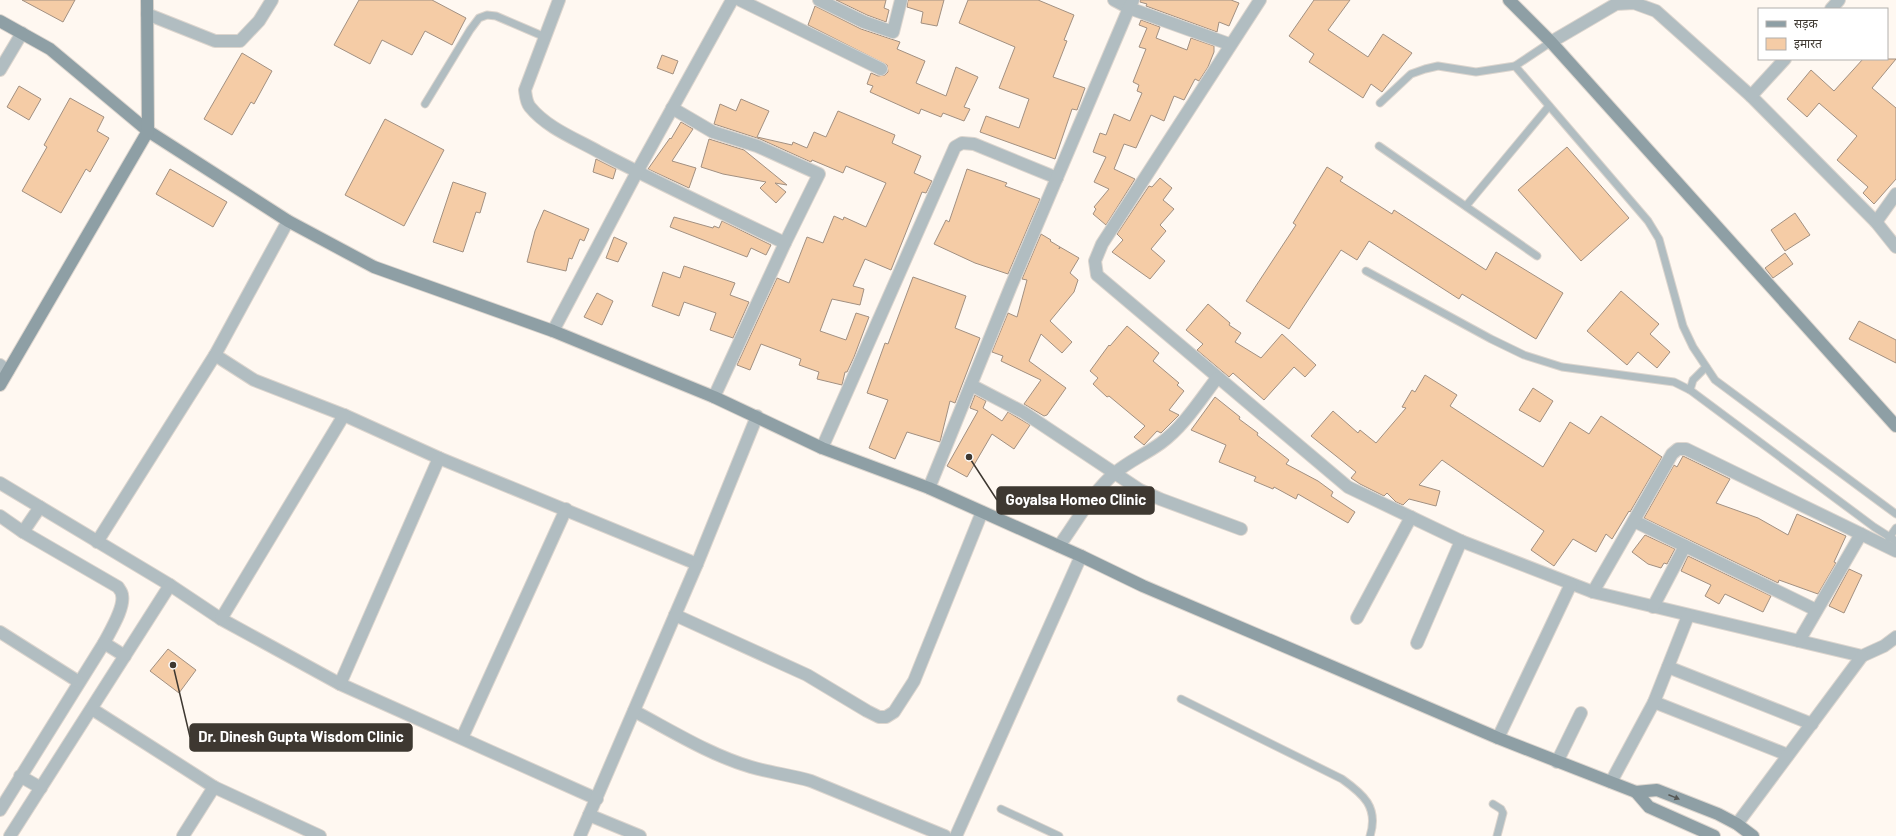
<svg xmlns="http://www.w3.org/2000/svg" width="1896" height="836" viewBox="0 0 1896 836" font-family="Barlow,'Noto Sans Devanagari',sans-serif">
	<rect width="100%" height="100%" fill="#fff8f1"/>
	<g fill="#f5cca6" stroke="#a29081">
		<polygon points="22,0 75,0 63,22"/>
		<polygon points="359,0 432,0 466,18 452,45 425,31 412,55 382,40 370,64 334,45"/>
		<polygon points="836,0 886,0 884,8 889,10 886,22 867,15"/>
		<polygon points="908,0 944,0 937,26 921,23 923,12 907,7"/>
		<polygon points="968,0 1038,0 1074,15 1064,40 1067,41 1053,77 1085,88 1077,110 1072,109 1055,159 980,132 986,116 1019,128 1029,99 999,88 1015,47 959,23"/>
		<polygon points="1140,0 1231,0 1239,3 1229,26 1219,22 1217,32 1146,6 1147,4 1140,2"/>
		<polygon points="1314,0 1350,0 1328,30 1368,57 1383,34 1412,53 1382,92 1371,84 1363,98 1309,62 1314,54 1289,36"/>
		<polygon points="815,6 861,29 900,42 897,49 925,61 916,83 946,96 956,67 978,77 964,107 970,109 964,121 943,113 941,117 921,109 919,114 870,92 873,86 867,84 871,73 878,76 885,75 888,72 887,65 808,25"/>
		<polygon points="1141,20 1160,27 1156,38 1187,50 1191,38 1214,46 1214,52 1208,67 1199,81 1195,79 1184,100 1174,96 1164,121 1151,115 1136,148 1124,144 1114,169 1135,179 1106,225 1093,214 1096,209 1094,207 1109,189 1094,182 1106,157 1093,152 1100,133 1106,135 1114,114 1130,121 1142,93 1137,91 1139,85 1133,82 1146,49 1139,47 1147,28 1139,25"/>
		<polygon points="242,53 272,71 254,104 251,102 232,135 204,119"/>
		<polygon points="662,55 678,61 673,74 657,68"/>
		<polygon points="1863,59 1896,59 1872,88 1896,108 1896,179 1874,204 1863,193 1868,187 1837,160 1857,136 1819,103 1807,117 1787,99 1811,70 1834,91"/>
		<polygon points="19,86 41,99 29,120 7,107"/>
		<polygon points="70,98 104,117 97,131 109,138 90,172 86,169 61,213 22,191 47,147 44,145"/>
		<polygon points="741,99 769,111 757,137 792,145 793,142 807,148 814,132 826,137 838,111 895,135 892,143 921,156 914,173 932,181 926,193 922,192 891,270 865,259 853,286 864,289 860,305 832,299 820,331 846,340 856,313 869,317 854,357 847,372 845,372 842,385 817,379 819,372 799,365 801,359 761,344 750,370 737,365 777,278 789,283 807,237 823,243 834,216 843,220 844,217 866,227 886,183 846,166 843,173 812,160 811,162 760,139 714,124 720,104 736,111"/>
		<polygon points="385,119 444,150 404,226 345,195"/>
		<polygon points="681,122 693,129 672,161 696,168 689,188 648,169 670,138 671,139"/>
		<polygon points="709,139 744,150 787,185 775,183 786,192 776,203 760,188 766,182 723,174 701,167"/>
		<polygon points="1567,147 1629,218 1581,261 1518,190"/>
		<polygon points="596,159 616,169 613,179 593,172"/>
		<polygon points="1327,167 1343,177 1340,181 1392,214 1394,210 1486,270 1496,252 1563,293 1536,339 1462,294 1459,299 1369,241 1357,260 1341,250 1289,329 1246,301 1296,225 1293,223"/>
		<polygon points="170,169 227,202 213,227 156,194"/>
		<polygon points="967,169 1007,183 1005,186 1040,199 1008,274 975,263 934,244 946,220 949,222"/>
		<polygon points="1160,178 1172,188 1163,200 1174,209 1160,225 1166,231 1151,249 1165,261 1150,279 1112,252 1123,240 1117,234 1149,186 1152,187"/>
		<polygon points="453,182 486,193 480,213 476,212 463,252 433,242"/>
		<polygon points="544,210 589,229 584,241 580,239 572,259 569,258 566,271 527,262 535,231"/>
		<polygon points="1795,213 1810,235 1785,251 1771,230"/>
		<polygon points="674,217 713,228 714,226 719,228 722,221 771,245 766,255 751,248 747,257 670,227"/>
		<polygon points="1041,234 1051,240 1050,241 1060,247 1059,249 1060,247 1079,258 1070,273 1078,280 1074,292 1050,321 1072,342 1062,353 1041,334 1029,361 1066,388 1047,415 1044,416 1024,404 1041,380 1001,361 1003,356 992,352 1008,313 1017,317 1027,280 1022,279"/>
		<polygon points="614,237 627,243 618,262 606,258"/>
		<polygon points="1785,253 1793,264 1773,278 1765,268"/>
		<polygon points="684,266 735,283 730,295 749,302 733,338 710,330 716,313 684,302 679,316 652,306 663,272 680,278"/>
		<polygon points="913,277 966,296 955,328 980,338 955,403 950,401 940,442 907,432 895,459 869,448 888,400 867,393 885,343 888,344"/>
		<polygon points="1621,291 1659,324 1650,334 1670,352 1657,368 1638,352 1627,365 1587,331"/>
		<polygon points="597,293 613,301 602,325 584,317"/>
		<polygon points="1208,304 1230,323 1229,325 1241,333 1235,342 1261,358 1282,334 1316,365 1305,377 1294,367 1264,400 1233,373 1229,377 1197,350 1203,344 1186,330"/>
		<polygon points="1859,321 1896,340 1896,363 1849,339"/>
		<polygon points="1127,326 1159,353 1153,361 1179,383 1177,385 1184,391 1169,410 1179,415 1161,433 1157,431 1144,445 1134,437 1145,426 1109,396 1107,397 1093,384 1098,378 1090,371 1109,345 1110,346"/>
		<polygon points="1425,375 1457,395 1450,406 1543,467 1570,422 1589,434 1601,416 1662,457 1630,512 1629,511 1612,539 1606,534 1596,552 1573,539 1554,566 1531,550 1544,531 1442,460 1419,485 1440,491 1436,506 1409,499 1403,505 1396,502 1387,493 1384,496 1360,484 1351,478 1356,472 1311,436 1333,411 1358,433 1360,430 1376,443 1406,408 1402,407 1412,390 1415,392"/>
		<polygon points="1533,388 1553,401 1540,422 1519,410"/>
		<polygon points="975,395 986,401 983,408 1002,421 1008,412 1030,425 1014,449 992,434 967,477 947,466 978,411 970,408"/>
		<polygon points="1215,397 1240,417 1239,419 1258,433 1257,435 1289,460 1286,464 1318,481 1333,492 1331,496 1355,512 1348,523 1298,494 1296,499 1274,487 1273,489 1254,481 1256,477 1219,462 1226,445 1191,430"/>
		<polygon points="1683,456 1730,479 1716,503 1758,518 1788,535 1797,514 1846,536 1834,562 1836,563 1818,594 1779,580 1778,583 1644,518 1674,465 1677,467"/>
		<polygon points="1645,535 1675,549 1667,564 1664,563 1661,568 1648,564 1632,552"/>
		<polygon points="1688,556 1771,596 1763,612 1725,594 1719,604 1705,596 1711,585 1681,571"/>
		<polygon points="1849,569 1862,575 1844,613 1829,606"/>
		<polygon points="168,649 196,670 179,693 150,671"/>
	</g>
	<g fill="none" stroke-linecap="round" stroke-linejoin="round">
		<g stroke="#dcd5ce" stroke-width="9">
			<g id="lane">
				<polyline points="1515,66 1648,221 1659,239 1683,326 1693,347 1715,380 1896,514"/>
				<polyline points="1380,103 1411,74 1425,69 1438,66 1476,72 1515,66 1551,42"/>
				<polyline points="425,104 470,30 479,18 487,15 496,16 545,37"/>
				<polyline points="1379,146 1537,256"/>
				<polyline points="1466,206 1549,106"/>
				<polyline points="1366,271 1491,339 1524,355 1562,367 1674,382 1690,390 1874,527 1896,541"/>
				<polyline points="1690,390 1693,380 1706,367"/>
				<polyline points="1889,538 1896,528"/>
				<path d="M1181 699 1342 779C1363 794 1379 807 1370 836"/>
				<polyline points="1493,804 1501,809 1503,813 1497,836"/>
				<polyline points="1001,809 1059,836"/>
			</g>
		</g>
		<g stroke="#dcd5ce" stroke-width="14">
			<g id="street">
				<path d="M559 0 525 90C526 97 526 102 530 107 547 128 576 139 599 152 660 184 722 213 785 243"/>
				<polyline points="740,0 881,69"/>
				<polyline points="819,0 864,22 893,32 901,0"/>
				<polyline points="1114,0 1129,8 1229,44"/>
				<polyline points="1260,0 1102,244 1095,261 1097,275 1348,487 1461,541 1593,592 1862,656 1884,646 1896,637"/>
				<polyline points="1831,9 1839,0"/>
				<polyline points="147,14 215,41 240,41 259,21 272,0"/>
				<polyline points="1551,42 1616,4 1634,3 1656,11 1751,96 1876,222 1896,247"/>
				<polyline points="0,70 22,33"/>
				<polyline points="1751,96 1785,59"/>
				<polyline points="672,108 713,132 757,146 819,174 785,243 714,397"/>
				<polyline points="1876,222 1896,194"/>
				<polyline points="553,331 637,172 732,0"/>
				<polyline points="215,355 254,380 344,415 439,458 697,564"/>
				<polyline points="0,365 8,371"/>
				<polyline points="971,385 1023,412 1140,490 1160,499 1241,529"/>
				<polyline points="822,448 955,147 962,143 974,144 1057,178"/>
				<polyline points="0,483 170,585 221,619 340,684 597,799"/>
				<polyline points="929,488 1011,286 1129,8 1133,0"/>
				<path d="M0 516 23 532 118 587C119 589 122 592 122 595 125 608 110 631 104 643L0 810"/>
				<polyline points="1634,521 1816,610"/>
				<polyline points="23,532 40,507"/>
				<polyline points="97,542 215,355 288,221"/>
				<path d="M1059 546C1076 523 1093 491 1115 473 1129 461 1146 454 1161 443 1184 426 1200 400 1217 378"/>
				<polyline points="1593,592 1672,454 1678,449 1686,449 1896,551"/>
				<polyline points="1653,607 1685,546"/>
				<polyline points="675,615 807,675 867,711 879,717 886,717 894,712 914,681 982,512"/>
				<polyline points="1357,618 1411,517"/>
				<polyline points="221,619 344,415"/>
				<polyline points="0,632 79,682"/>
				<polyline points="1799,641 1861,534"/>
				<polyline points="104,643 125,656"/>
				<polyline points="1417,643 1461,541"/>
				<polyline points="1668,667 1812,724"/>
				<polyline points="340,684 439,458"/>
				<polyline points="1654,702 1788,755"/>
				<polyline points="92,709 214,787 320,836"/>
				<path d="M634 711C672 731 710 755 751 767 771 773 791 775 811 781L945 836"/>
				<polyline points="462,738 566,509"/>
				<polyline points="1498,738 1571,584"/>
				<polyline points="1557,762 1581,713"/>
				<polyline points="20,776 41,788"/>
				<polyline points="1611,782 1654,702 1688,616"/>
				<polyline points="589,815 640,836"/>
				<polyline points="1737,824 1862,656"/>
				<polyline points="10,836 170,585"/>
				<polyline points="183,836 214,787"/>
				<polyline points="580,836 697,564 757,416"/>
				<polyline points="956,836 1081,556"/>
			</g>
		</g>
		<g stroke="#dcd5ce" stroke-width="14">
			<g id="secondary">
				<polyline points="1509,0 1551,42 1896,426"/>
				<polyline points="0,21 50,49 148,131 288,221 374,267 553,331 714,397 822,448 929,488 1081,556 1143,586 1333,667 1498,738 1636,792 1657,790 1718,814 1737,824 1753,836"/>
				<polyline points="0,385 148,131 147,0"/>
				<polyline points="1636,792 1649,807 1714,836"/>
			</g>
		</g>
		<use href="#lane" stroke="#b1bdc1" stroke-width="7"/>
		<use href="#street" stroke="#b1bdc1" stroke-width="12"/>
		<use href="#secondary" stroke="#8e9fa5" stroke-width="12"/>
	</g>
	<defs><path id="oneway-solid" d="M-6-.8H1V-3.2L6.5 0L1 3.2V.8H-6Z"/></defs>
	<use fill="#565754" href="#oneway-solid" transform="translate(1674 797) rotate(22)"/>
	<path fill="none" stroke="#3e3831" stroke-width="1.5" d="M969 457L997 500M173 665L190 737"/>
	<g fill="#3e3831" stroke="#fff" stroke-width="1.5">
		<circle cx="969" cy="457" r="4"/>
		<circle cx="173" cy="665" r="4"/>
	</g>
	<g fill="#3e3831" stroke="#3e3831" stroke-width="1.5">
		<rect x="997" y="487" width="157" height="27" rx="4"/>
		<rect x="190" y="724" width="222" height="27" rx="4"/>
	</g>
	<g font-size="15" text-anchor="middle" font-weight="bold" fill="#fff">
		<text x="1076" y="505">Goyalsa Homeo Clinic</text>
		<text x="301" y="742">Dr. Dinesh Gupta Wisdom Clinic</text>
	</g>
	<rect x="1758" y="8" width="130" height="52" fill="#ffffff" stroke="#b2afad"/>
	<rect x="1766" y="21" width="20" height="6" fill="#8e9fa5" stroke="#b2afad"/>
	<text x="1794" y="28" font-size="12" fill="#3e3831">सड़क</text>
	<rect x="1766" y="38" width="20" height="12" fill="#f5cca6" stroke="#b2afad"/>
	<text x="1794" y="48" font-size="12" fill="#3e3831">इमारत</text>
</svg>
